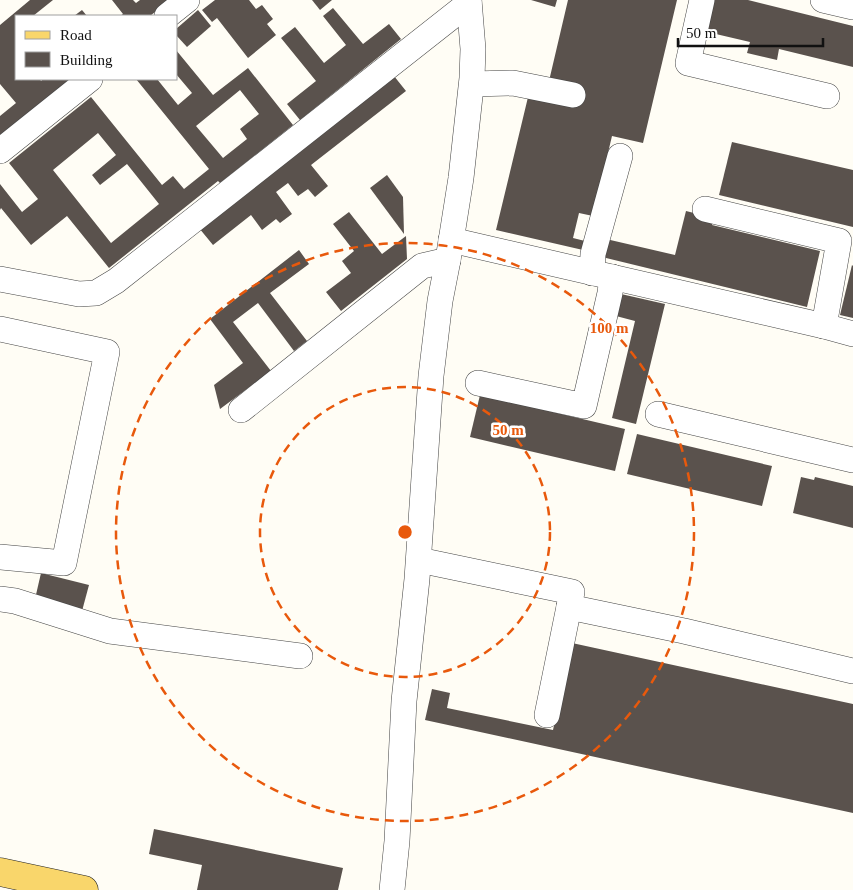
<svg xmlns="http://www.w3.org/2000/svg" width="853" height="890" viewBox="0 0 853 890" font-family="Georgia,serif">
	<rect width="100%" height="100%" fill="#fffdf5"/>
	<g fill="#5a524d" fill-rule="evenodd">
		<polygon points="30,0 53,0 33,16 16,16 16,79 40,79 41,81 43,79 73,79 0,138 0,116 16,103 0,84 0,25"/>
		<polygon points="112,0 133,0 136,3 140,0 170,0 150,16 120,16 123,14"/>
		<polygon points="215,0 249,0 256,9 262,5 273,19 267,24 276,35 248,58 217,18 212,22 202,10"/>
		<polygon points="312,0 332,0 320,10"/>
		<polygon points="531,0 557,0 555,7"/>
		<polygon points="568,0 677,0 643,143 612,136 593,216 579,213 573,238 585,241 583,250 496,230 529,93 549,81"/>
		<polygon points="710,0 748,0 853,26 853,67 779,49 777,60 747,53 750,42 703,31"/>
		<polygon points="333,8 363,44 389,24 401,39 300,120 287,104 316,81 281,38 295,27 324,63 346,45 323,16"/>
		<polygon points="82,10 87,16 74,16"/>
		<polygon points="198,10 211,26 187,47 176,35 176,29"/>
		<path d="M176 50 213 95 248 68 293 125 220 183 218 181 109 268 67 216 31 245 1 208 0 210V184L22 212 38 199 9 163 91 97 162 185 173 176 184 189 209 169 136 79H157L178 105 192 93 176 74ZM240 90 259 114 240 129 247 139 223 158 196 126ZM98 133 116 155 92 175 100 185 127 164 159 204 111 243 53 170Z"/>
		<polygon points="394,76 406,91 311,165 328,186 315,197 308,189 298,196 288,183 276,192 292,214 280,223 276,219 262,230 251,215 213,245 199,228"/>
		<polygon points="732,142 853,170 853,227 719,195"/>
		<polygon points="387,175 403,197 404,234 370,188"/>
		<polygon points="686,211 714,218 712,225 820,251 807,307 602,257 606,239 675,255"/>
		<polygon points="349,212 382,254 406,236 407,259 341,311 326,292 351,273 342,261 354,251 333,224"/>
		<polygon points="299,250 309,264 270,293 307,341 294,351 258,303 233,322 271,371 220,409 214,385 243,363 210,319"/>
		<polygon points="852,265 853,266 853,318 840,315"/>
		<polygon points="621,294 665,304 636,424 612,418 635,321 616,316"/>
		<polygon points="480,395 625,429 615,471 470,437"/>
		<polygon points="637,434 772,466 762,506 627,474"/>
		<polygon points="801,477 814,480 815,477 853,486 853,528 793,513"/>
		<polygon points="41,573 89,585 82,611 35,599"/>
		<polygon points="572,643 853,704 853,813 425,720 432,689 450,693 447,708 553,730"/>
		<polygon points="154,829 343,868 338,890 197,890 202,865 149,854"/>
	</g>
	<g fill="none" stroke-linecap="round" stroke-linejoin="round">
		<g stroke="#444" stroke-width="26">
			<g id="minor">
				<polyline points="702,0 688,63 827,96"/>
				<polyline points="823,0 853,7"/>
				<polyline points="167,16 187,0"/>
				<polyline points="472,84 513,83 573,95"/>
				<polyline points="0,151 90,79"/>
				<polyline points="705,209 839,241 824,326"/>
				<polyline points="451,240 824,326 853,334"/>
				<polyline points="592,273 593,254 620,156"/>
				<polyline points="0,279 79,294 96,293 116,281 469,3"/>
				<polyline points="0,329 107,352 64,563 0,557"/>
				<polyline points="478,383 584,406 610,293 612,277"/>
				<polyline points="241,410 422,266 448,260"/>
				<polyline points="658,414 853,460"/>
				<polyline points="419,560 572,592 547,715"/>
				<polyline points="0,599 15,601 110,631 300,656"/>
				<polyline points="569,607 684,631 853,671"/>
				<polyline points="392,890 397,841 404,701 417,579 431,376 440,301 448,260 461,178 472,78 473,49 469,0"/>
			</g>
		</g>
		<g stroke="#222" stroke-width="29">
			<polyline id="major" points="0,872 84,890"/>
		</g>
		<use href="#minor" stroke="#fff" stroke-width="25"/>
		<use href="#major" stroke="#f9d66b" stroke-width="28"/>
	</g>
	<g fill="none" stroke="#e8590c" stroke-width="2.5" stroke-dasharray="9 6">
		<circle cx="405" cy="532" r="145"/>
		<circle cx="405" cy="532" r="289"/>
	</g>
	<circle cx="405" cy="532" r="8" fill="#e8590c" stroke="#fff" stroke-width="2.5"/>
	<g font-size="15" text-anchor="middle" font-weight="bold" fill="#e8590c" stroke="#fff" stroke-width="5" stroke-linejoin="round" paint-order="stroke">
		<text x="609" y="333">100 m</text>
		<text x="508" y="435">50 m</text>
	</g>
	<rect x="15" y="15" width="162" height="65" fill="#ffffff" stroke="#a0a0a0"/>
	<rect x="25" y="31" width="25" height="8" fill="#f9d66b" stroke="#a0a0a0"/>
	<text x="60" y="40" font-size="15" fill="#111111">Road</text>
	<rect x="25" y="52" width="25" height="15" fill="#5a524d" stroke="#a0a0a0"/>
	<text x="60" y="65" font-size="15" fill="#111111">Building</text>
	<path d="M678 38v8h145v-8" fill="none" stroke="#111111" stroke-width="2.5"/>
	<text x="686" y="38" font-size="15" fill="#111111" stroke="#ffffff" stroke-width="4" paint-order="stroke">50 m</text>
</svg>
